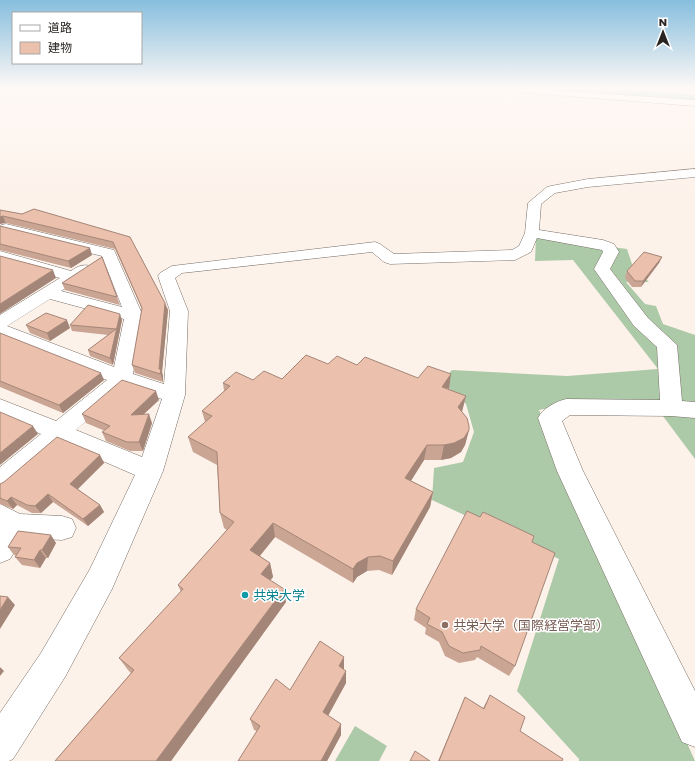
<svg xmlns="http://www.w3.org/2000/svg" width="695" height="761" viewBox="0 0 695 761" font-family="Poppins,'Noto Sans JP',sans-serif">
	<rect width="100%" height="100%" fill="#fdf2ea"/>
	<g fill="#adcaa8">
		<polygon points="536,237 627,249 633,267 649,282 626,282 645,304 656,306 663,324 695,335 695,459 651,400 586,400 539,410 695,761 579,761 579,759 517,691 559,559 432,500 434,468 463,462 474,432 466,404 441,381 452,370 567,376 658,369 573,260 535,261"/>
		<polygon points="355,726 387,746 379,761 335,761"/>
	</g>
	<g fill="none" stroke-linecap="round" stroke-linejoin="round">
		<polygon fill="#97ced0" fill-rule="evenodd" points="552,89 613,89 695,95 695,103 558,93 553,92"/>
		<g stroke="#766c65" stroke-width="1">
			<g id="minor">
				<polygon points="499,89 537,89 695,100 695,106 503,91"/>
				<path d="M695 169V177L588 187 555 193 541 204 539 230 603 240 614 244 619 252 610 269 648 318 677 345 682 401 695 402V418L671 416 570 415 562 421 583 471 695 691V747L682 742 557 471 538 418C543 408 555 402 566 399L660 400 657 347 634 326 594 269 603 252 602 250 537 238 531 252 515 260 390 264 384 262 372 252 182 273 175 278 188 311 185 395 163 471 112 589 65 677 13 759 9 761H0V713L41 653 90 569 135 475 61 443 9 489 0 492V467L41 434 0 416V399L56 421 107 380 0 337V315L60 278 0 261V251L71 271C78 266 83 264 91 266L93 269 91 272 61 291 122 307 102 256 1 231V225L6 224 114 250 143 316 133 374 164 384 170 311 158 276 160 273 172 266 375 242 380 244 394 254 512 250 519 246 525 233 528 203 547 187 551 186 588 179ZM50 299 124 319 114 367 7 326ZM125 387 162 399 142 457 76 430Z"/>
				<polygon points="0,504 20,514 62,516 72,519 76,528 72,537 62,540 23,538 10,559 0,563"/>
			</g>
		</g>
		<use href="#minor" fill="#fff" fill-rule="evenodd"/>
	</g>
	<g fill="#caa594">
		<polygon points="0,210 130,237 168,310 162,372 163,376 163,382 135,373 132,365 142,309 115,249 6,223"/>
		<polygon points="0,226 92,255 71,268 0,250"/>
		<polygon points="102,257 120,305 65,290 62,283"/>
		<polygon points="662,257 659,263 641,287 632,287 625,278 627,271"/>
		<polygon points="122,320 113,365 90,356 88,350 108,335 72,331 70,325"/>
		<polygon points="26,325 70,328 50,341 30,333"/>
		<polygon points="0,333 104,380 63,413 0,387"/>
		<polygon points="328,364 357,365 449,389 466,396 462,412 469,430 465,445 461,452 451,458 441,460 424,460 411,481 433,492 430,507 392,575 379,570 367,571 357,577 353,583 275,537 260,556 270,563 273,577 270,580 286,602 171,761 55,761 131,673 128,670 119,658 181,592 178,585 227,530 224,528 220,513 217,465 193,452 188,437 205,422 202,411 224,391 223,383 253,380 282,379"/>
		<polygon points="159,400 143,415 152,423 143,451 130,451 106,441 102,432 105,431 86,423 82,414"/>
		<polygon points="100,455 104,463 77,489 100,505 104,512 88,526 53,502 41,513 32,513 17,505 13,509 0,504 0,484"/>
		<polygon points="532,542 515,666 509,676 477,657 475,660 459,663 445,656 439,642 425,634 426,628 414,620 416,609"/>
		<polygon points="56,543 48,558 46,558 40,568 22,565 15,557 16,555 14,555 8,547"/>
		<polygon points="344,669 344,670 346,671 346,683 328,716 341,724 341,735 327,761 238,761 257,731 254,730 250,719 290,690"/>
		<polygon points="490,695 520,731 562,761 438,761 465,697 483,708"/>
	</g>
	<g fill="#a48678">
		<polygon points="3,216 6,223 0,224 0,217"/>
		<polygon points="90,248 92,255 71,268 68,261"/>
		<polygon points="662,257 659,263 641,287 643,281"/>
		<polygon points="53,270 56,278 0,314 0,304"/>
		<polygon points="165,303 168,310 162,372 163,376 163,382 159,369"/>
		<polygon points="120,314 122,320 113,365 110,358"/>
		<polygon points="67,320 70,328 50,341 47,333"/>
		<polygon points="101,373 104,380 63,413 59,405"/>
		<polygon points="451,374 449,389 442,387"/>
		<polygon points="156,391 159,400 134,423 131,415"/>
		<polygon points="466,396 462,411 455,422 458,407"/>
		<polygon points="149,414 152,423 143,451 139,442"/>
		<polygon points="33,426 38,434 0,465 0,453"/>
		<polygon points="469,430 465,445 461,452 451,458 441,460 444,445"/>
		<polygon points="427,445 424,460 403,493 405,478"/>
		<polygon points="100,455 104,463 75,492 70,484"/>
		<polygon points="433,492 430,507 392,575 393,561"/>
		<polygon points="48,494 53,502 41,513 35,506"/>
		<polygon points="11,497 17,505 13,509 7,501"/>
		<polygon points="100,505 104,512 88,526 83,519"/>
		<polygon points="273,523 275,537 253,564 250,550"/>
		<polygon points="51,535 56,543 48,558 42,550"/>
		<polygon points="40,550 46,558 40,568 34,560"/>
		<polygon points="368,557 367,571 357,577 353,583 353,569 357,563"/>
		<polygon points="270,563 273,577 264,588 261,574"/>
		<polygon points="284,589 286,602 171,761 156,761"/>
		<polygon points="8,597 15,605 0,629 0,610"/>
		<polygon points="344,657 344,669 339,678 339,666"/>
		<polygon points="0,667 4,671 0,676"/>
		<polygon points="346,671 346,683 324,723 323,712"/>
		<polygon points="341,724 341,735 327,761 321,761"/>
	</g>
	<g fill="#ebc0ac" stroke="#a48678">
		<polygon points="34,209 130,237 165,303 159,369 161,369 160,374 132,365 142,308 113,242 3,216 0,217 0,210 22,214"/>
		<polygon points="0,226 90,248 68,261 0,244"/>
		<polygon points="644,252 662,257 643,281 635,281 627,271"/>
		<polygon points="0,256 53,270 0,304"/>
		<polygon points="102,257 117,297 62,283"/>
		<polygon points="88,305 120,314 110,358 88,350 116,329 70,325"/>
		<polygon points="46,313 67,320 47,333 26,325"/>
		<polygon points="0,333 101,373 59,405 0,381"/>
		<polygon points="306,355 328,364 337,356 357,365 365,357 418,378 428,366 451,374 442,387 466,396 458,407 467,418 469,426 469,430 464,438 454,443 444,445 427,445 405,478 433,492 393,561 380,556 368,557 357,563 353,569 273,523 250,550 270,563 261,574 284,589 156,761 55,761 134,670 119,658 183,589 178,585 234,522 220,513 217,452 188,437 212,416 202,411 230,386 223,383 236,372 253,380 264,371 282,379"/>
		<polygon points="122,380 156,391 131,415 149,414 139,442 127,442 102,432 110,426 82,414"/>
		<polygon points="0,412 33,426 0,453"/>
		<polygon points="57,437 100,455 70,484 100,505 83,519 48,494 35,506 27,505 11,497 7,501 0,498 0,484 4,482"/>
		<polygon points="467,511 480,517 483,512 534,536 532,542 555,553 515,666 481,646 480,650 463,653 449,646 442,632 427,624 430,618 416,609"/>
		<polygon points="18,531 51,535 42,550 40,550 34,560 15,557 21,548 8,547"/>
		<polygon points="0,596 8,597 0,610"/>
		<polygon points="320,641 344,657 339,666 346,671 323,712 341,724 321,761 238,761 260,726 250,719 276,679 290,690"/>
		<polygon points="490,695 525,717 520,731 563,759 562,761 439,761 465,697 484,709"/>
		<polygon points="415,751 430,761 410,761"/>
	</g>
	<linearGradient id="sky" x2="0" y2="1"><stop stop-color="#87bede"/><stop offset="0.45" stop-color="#fef9f6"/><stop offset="1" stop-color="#fef9f6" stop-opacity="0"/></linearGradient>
	<rect width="695" height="196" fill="url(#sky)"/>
	<circle fill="#0f9aa8" stroke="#fff" stroke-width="1.5" cx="245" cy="595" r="4"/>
	<circle fill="#8d6e63" stroke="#fff" stroke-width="1.5" cx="445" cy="625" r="4"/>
	<g text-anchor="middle" stroke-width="3" stroke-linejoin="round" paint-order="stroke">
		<g font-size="13" fill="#0d838f" stroke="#fff" text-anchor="start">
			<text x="253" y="600">共栄大学</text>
		</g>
		<g font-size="13" fill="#785e54" stroke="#fff" text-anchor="start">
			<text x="453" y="630">共栄大学（国際経営学部）</text>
		</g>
	</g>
	<rect x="12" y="12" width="130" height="52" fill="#ffffff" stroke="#a9a7a6"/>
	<rect x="20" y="25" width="20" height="6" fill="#ffffff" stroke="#a9a7a6"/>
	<text x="48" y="32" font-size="12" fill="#282421">道路</text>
	<rect x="20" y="42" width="20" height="12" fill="#ebc0ac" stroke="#a9a7a6"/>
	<text x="48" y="52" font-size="12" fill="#282421">建物</text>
	<g transform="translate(663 32)" stroke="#ffffff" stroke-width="3" paint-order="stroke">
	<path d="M0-3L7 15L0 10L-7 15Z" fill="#282421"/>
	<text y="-6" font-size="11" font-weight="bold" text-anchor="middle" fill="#282421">N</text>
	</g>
</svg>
